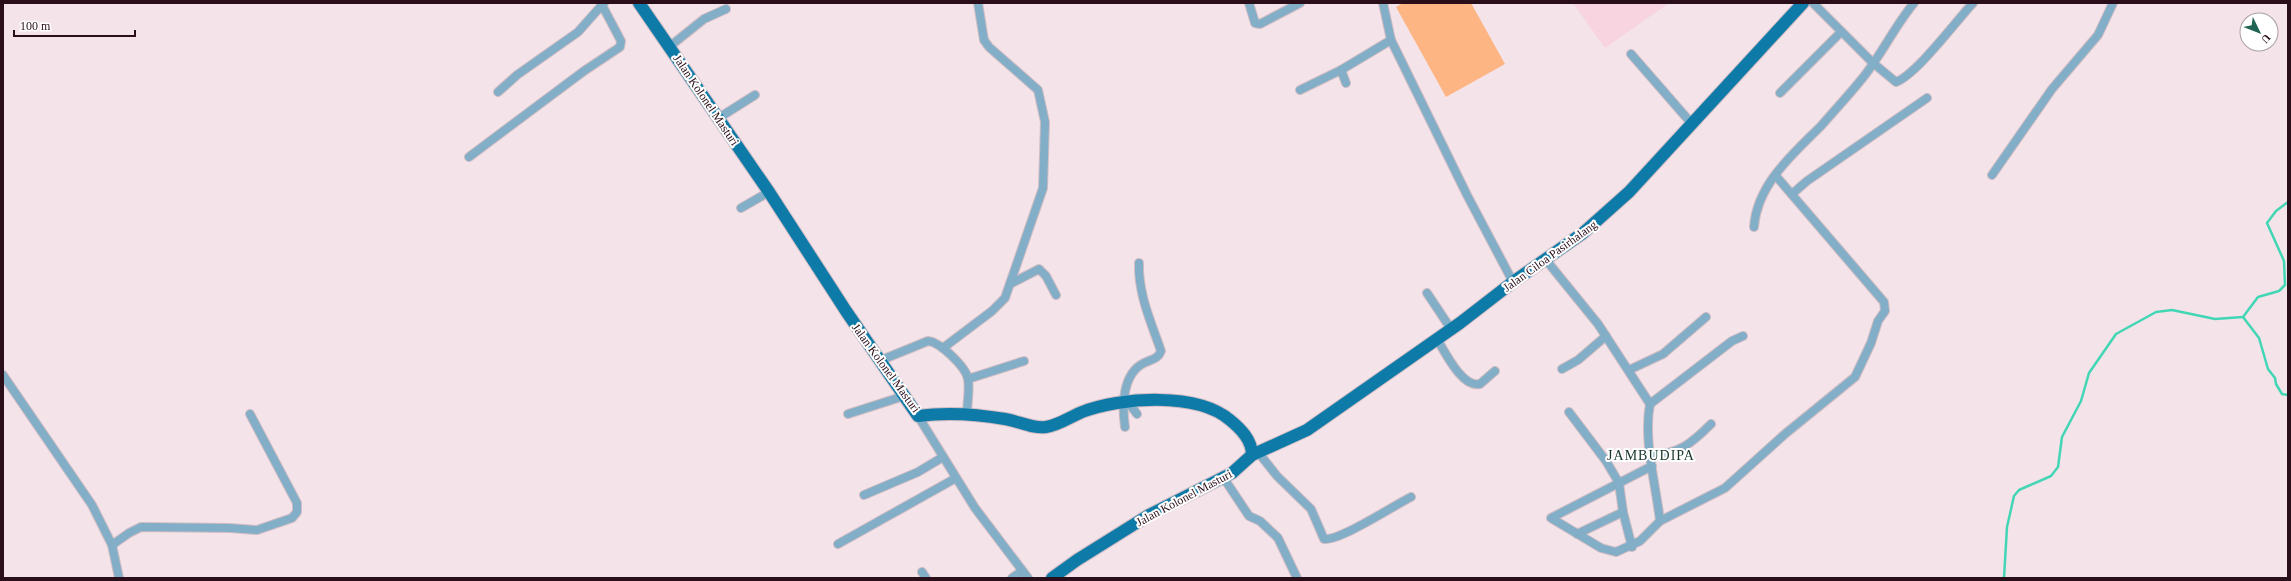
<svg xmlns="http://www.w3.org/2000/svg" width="2291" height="581" viewBox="0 0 2291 581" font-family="'Times New Roman',serif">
	<rect width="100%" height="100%" fill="#f4e3e9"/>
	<polygon fill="#f8d3e0" points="1573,3 1669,3 1605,48"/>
	<polygon fill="#feb584" points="1403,3 1471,3 1505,64 1446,97 1396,7"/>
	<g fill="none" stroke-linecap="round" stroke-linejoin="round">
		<g stroke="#43d6b5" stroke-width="2.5">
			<polyline points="2243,317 2259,338 2268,369 2275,378 2276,384 2282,394 2288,395"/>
			<polyline points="2004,578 2007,527 2014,496 2019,490 2051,476 2058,467 2062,437 2081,401 2089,373 2116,334 2156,312 2172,310 2215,319 2243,317 2258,297 2279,291 2285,285 2284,261 2267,223 2276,211 2288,202"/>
		</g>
		<g stroke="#d0bdc4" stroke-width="10">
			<g id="street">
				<polyline points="1249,3 1255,23 1260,24 1300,3"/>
				<polyline points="1383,3 1391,40 1467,195 1513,282"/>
				<path d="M1813 3 1873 63 1896 82C1917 74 1956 21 1973 3"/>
				<polyline points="669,47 704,19 726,9"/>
				<polyline points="1631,54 1692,124"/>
				<polyline points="1346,83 1341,70 1391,40"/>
				<polyline points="1300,90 1341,70"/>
				<polyline points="498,92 517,75 578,32 602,5"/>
				<polyline points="1780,93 1841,32"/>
				<polyline points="717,119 755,95"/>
				<polyline points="469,157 584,71 620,47 621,41 602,5 604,3"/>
				<polyline points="1992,175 2052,89 2098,35 2113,3"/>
				<polyline points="1792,194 1807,181 1927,98"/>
				<polyline points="741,208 769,192"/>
				<path d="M1754 227C1757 184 1793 154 1821 126 1834 111 1848 96 1861 80 1881 56 1894 27 1914 3"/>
				<path d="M1546 260 1598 324 1650 404C1643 440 1656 485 1660 521L1640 541 1616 552 1601 548 1551 518 1652 466"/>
				<polyline points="1010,284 1039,269 1046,276 1056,295"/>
				<polyline points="1427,293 1451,329"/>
				<path d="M1437 339C1445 352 1462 388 1480 384L1495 371"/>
				<polyline points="943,348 992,311 1005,298 1043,188 1045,122 1038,90 989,47 984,40 978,3"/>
				<path d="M879 361 928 341C940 342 966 367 968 379 970 390 967 403 967 414"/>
				<polyline points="1562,369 1578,360 1606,336"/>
				<polyline points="1629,370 1663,354 1706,317"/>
				<polyline points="3,375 92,505 112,545 119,578"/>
				<polyline points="968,379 1024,361"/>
				<polyline points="1128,402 1137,414"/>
				<polyline points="1650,404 1732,341 1743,336"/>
				<polyline points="1569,412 1606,461 1619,483 1623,512 1632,547"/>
				<polyline points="848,414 904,396"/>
				<polyline points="918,416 975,508 1028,578"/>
				<path d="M1125 427C1122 406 1122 374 1144 363 1152 359 1158 359 1161 351 1151 322 1138 294 1139 263"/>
				<path d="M1258 452 1277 476 1311 509 1324 539C1340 541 1393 506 1411 497"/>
				<path d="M1651 456C1680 453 1691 444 1711 424"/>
				<polyline points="1223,477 1249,516 1260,521 1278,538 1297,578"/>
				<polyline points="864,495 918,472 943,457"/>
				<polyline points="1660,521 1725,488 1785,434 1855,377 1871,343 1878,321 1885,311 1884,302 1776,176"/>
				<polyline points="1577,534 1623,512"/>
				<polyline points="838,544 956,478"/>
				<polyline points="112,545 129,533 141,527 230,528 257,530 292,518 297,512 297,503 250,414"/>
				<polyline points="922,572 926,578"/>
				<polyline points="1012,578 1022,571"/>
			</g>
		</g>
		<g stroke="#d0bdc4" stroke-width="14">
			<g id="primary">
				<path d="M639 3 769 192 846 311 918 416C947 412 976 414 1005 419 1018 421 1033 429 1046 427 1059 425 1070 417 1082 412 1121 397 1197 392 1230 420 1241 429 1252 440 1252 455"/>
				<polyline points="1052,578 1077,560 1149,515 1232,473 1252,455 1307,430 1460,323 1513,282 1583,233 1629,192 1803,3"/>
			</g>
		</g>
		<use href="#street" stroke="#83aec7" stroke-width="8"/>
		<use href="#primary" stroke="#0e7aa8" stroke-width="12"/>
	</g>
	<g text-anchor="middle" stroke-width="4" stroke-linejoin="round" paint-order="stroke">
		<g font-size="12" fill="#2a0e1a" stroke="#fff">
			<text transform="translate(706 100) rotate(56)" y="4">Jalan Kolonel Masturi</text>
			<text transform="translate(1550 256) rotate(-36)" y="4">Jalan Ciloa Pasirhalang</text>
			<text transform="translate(886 368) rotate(54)" y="4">Jalan Kolonel Masturi</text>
			<text transform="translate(1184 498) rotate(-28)" y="4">Jalan Kolonel Masturi</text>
		</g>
		<g font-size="14" letter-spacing="1" fill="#16352d" stroke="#fff">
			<text x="1651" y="460">JAMBUDIPA</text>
		</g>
	</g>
	<rect width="2291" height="581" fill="none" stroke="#2a0e1a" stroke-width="8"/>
	<g transform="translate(2259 32) rotate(133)"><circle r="19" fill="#ffffff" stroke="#aa9fa3"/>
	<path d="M0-3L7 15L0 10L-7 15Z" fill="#216454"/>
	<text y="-6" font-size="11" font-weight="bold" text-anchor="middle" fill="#2a0e1a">U</text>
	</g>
	<path d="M14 30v6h121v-6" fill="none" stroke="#2a0e1a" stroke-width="2"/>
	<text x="20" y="30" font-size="12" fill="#2a0e1a" stroke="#ffffff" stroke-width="3" paint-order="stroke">100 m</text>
</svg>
